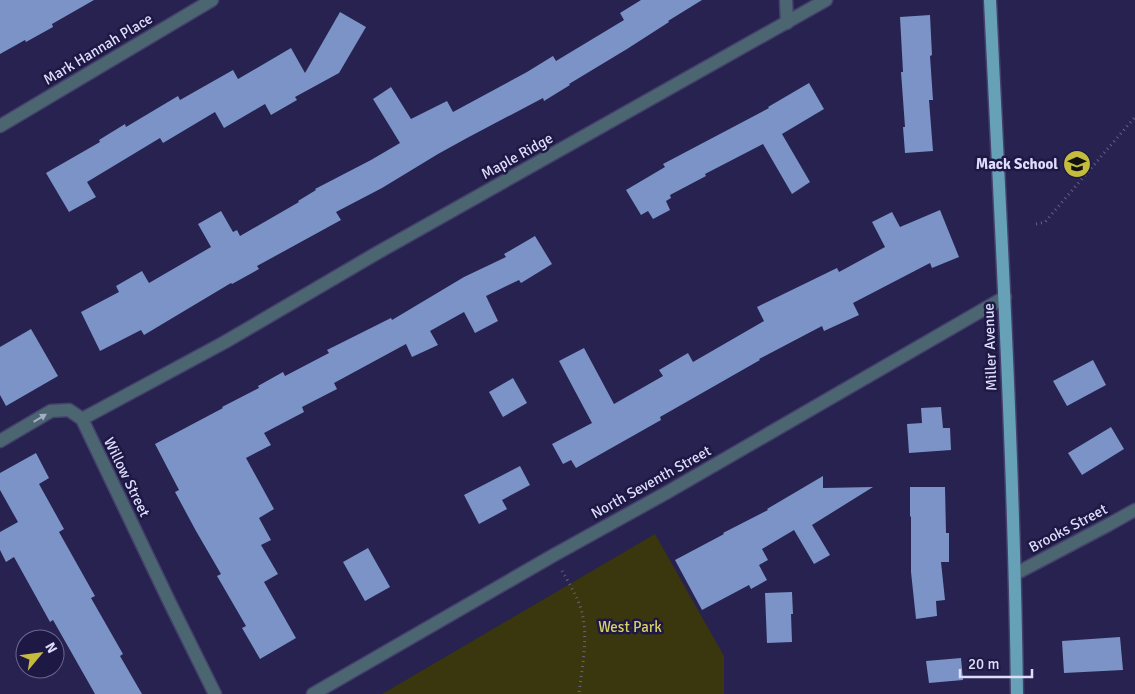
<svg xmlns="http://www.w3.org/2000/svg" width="1135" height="694" viewBox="0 0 1135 694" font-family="Signika,sans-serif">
	<rect width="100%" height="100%" fill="#272250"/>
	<polygon fill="#3a370e" points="655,534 724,656 724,694 382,694"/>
	<g fill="#7b93c6">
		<polygon points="0,0 94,0 52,24 53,27 26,42 25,40 0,54"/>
		<polygon points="641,0 702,0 668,21 669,22 627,49 569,84 570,85 544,101 543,98 467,138 438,154 382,188 336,212 341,220 257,266 259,269 232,284 231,283 144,335 141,330 100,351 81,312 119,292 116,286 142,271 149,283 211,247 198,224 221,211 233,232 237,230 240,236 299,202 298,201 316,190 315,189 371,160 400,143 373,99 391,87 411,119 447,101 453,112 527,72 553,56 556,61 624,20 620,13"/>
		<polygon points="340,12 366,27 339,73 295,97 297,100 271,115 265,104 224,128 215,112 163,143 160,138 87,182 96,197 69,212 46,173 100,142 99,140 125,124 126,127 178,96 180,100 233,70 238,79 291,48 305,73"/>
		<polygon points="930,15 932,55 930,56 933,100 929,100 933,151 905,153 903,127 905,127 901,72 903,72 900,17"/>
		<polygon points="809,83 824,109 782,134 810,182 792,194 763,144 705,174 706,176 670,195 671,198 666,201 670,210 653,219 648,211 641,215 626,190 665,167 663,164 769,108 768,107"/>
		<polygon points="940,210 959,257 932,268 930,263 853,303 859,315 824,331 822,326 759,359 760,360 660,417 661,420 576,468 571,460 563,464 552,444 592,423 559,361 584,348 614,404 663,376 659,370 688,353 693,362 764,321 757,307 837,268 839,272 885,247 872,222 892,212 900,227"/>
		<polygon points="535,236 552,264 521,283 519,280 486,296 498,321 475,333 464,312 430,331 438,345 412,357 406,344 334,383 337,389 302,407 304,412 264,433 271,445 246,458 274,509 259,518 271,540 261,545 278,574 264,582 296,638 260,659 242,628 246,626 217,576 221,574 196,531 175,492 179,490 155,444 223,408 222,407 259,388 258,386 283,372 285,376 329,353 327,350 391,318 392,320 464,277 506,257 504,254"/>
		<polygon points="31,329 58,376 6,406 0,395 0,347"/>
		<polygon points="1093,360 1106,385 1067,406 1053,381"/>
		<polygon points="513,378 527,403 503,417 489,392"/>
		<polygon points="941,407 943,428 950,428 951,450 909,453 907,424 922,423 921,408"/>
		<polygon points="1111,427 1124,449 1082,475 1068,453"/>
		<polygon points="36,453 49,478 39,484 64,529 59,532 95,596 91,598 123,654 120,656 142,694 95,694 53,620 50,622 14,557 6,562 0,550 0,532 18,522 0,490 0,473"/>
		<polygon points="520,466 530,485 502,500 507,509 479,524 464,495"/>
		<polygon points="823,476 823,488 873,487 812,525 830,555 814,564 794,530 762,549 768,560 759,565 767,580 751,589 749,585 702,610 675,560 724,534 723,533 768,510 767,509"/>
		<polygon points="910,487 945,487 946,533 949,533 949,562 941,562 945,600 936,601 937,616 916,619 911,572 911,516 910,517"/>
		<polygon points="368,548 390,587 365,601 343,562"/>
		<polygon points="792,592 793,614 791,614 792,642 767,643 765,593"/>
		<polygon points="1120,637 1123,670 1064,673 1062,641"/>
		<polygon points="961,658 963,680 929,683 926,661"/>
	</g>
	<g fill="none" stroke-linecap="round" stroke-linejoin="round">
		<g stroke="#44406b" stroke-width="15">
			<g id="minor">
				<polyline points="786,0 787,23"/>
				<polyline points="0,126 212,0"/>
				<polyline points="82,419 225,342 377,253 826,0"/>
				<polyline points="0,441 51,411 69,410 82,419 169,601 215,694"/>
				<polyline points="1015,574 1108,525 1135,510"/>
				<polyline points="313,694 554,555 666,493 1005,297"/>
			</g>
		</g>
		<g stroke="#44406b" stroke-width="15">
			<path id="major" d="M990 0C1001 231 1014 462 1017 694"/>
		</g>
		<g stroke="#65628b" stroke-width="3" stroke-dasharray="1 4" stroke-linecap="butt">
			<polyline points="1036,224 1045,222 1135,117"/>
			<path d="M562 571C569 583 577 596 581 609 589 636 582 666 579 694"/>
		</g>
		<use href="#minor" stroke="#4b6671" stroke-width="12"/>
		<use href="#major" stroke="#67a1b8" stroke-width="12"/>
	</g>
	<defs><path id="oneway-solid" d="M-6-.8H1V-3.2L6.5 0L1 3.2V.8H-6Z" transform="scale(1.25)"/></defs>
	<use fill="#a3adc4" href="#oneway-solid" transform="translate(40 418) rotate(-31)"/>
	<defs>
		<g id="school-disc" transform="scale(1.4375)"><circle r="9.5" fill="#c5bc3d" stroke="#1e1845"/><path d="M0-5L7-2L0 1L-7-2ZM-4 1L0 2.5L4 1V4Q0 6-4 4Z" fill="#111"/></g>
	</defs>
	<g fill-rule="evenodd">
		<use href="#school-disc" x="1077" y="164"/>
	</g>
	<g text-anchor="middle" stroke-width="5" stroke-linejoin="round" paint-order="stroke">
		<g font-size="15" fill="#ddddfb" stroke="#1e1845">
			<text transform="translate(98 49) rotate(-31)" y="5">Mark Hannah Place</text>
			<text transform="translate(517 156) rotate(-29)" y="5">Maple Ridge</text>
			<text transform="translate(990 347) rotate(-92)" y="5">Miller Avenue</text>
			<text transform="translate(127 477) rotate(64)" y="5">Willow Street</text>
			<text transform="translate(651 482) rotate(-29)" y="5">North Seventh Street</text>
			<text transform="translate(1068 528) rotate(-28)" y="5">Brooks Street</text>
		</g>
		<g font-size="15" font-weight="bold" fill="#ddddfb" stroke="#1e1845" text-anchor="end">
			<text x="1058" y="169">Mack School</text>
		</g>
		<g font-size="15" fill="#d8d063" stroke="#1e1845">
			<text x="630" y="632">West Park</text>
		</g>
	</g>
	<g transform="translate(40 654) rotate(61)"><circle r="24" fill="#1e1845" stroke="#6a678e"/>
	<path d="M0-4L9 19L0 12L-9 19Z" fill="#c5bc3d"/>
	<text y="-8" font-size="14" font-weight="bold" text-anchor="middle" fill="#ddddfb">N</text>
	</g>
	<path d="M960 669v8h72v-8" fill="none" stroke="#ddddfb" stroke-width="2.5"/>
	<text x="968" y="669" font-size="15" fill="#ddddfb" stroke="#1e1845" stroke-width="4" paint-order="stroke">20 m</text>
</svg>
